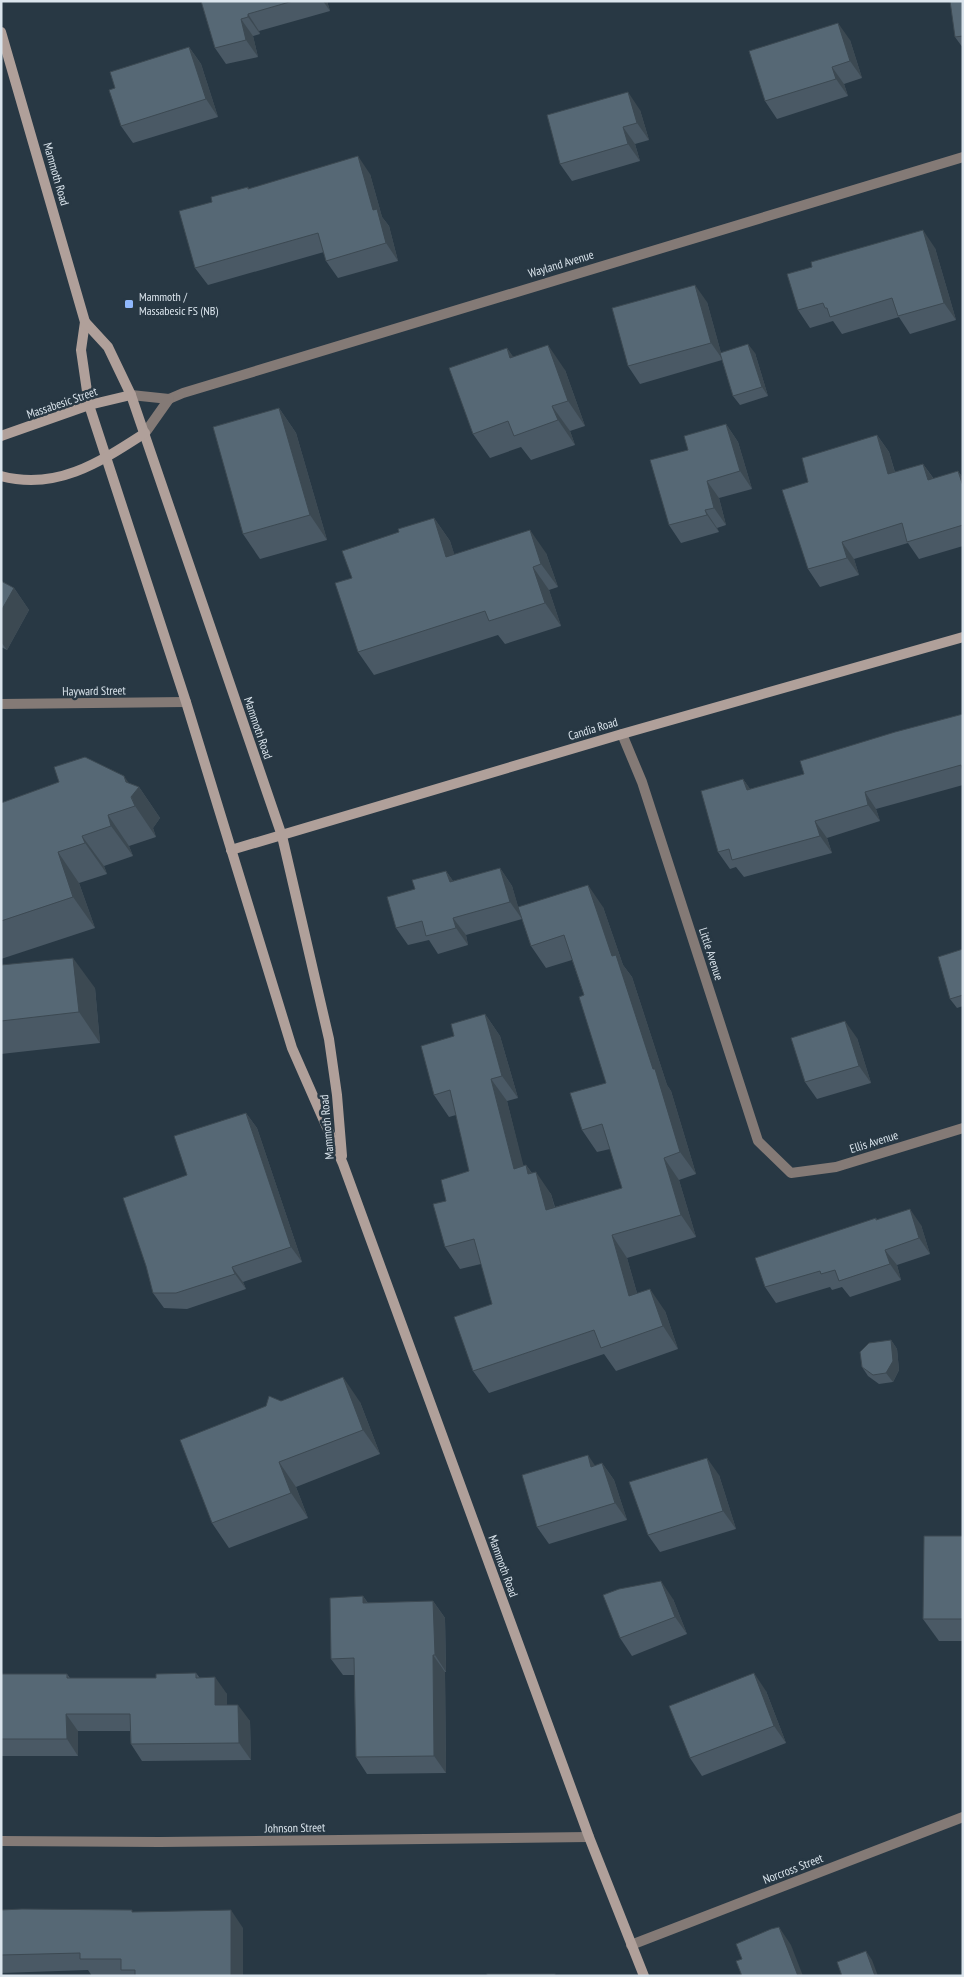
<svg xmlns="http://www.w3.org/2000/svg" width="964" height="1977" viewBox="0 0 964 1977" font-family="'PT Sans Narrow',sans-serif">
	<rect width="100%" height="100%" fill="#283844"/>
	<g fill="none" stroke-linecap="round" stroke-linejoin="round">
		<g stroke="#847a76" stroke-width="10">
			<polyline points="131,395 169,399 183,393 963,157"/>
			<polyline points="145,433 169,399"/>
			<polyline points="1,704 186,702"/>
			<polyline points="622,734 642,782 758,1141 791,1173 836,1167 963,1128"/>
			<polyline points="1,1841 160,1842 589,1837"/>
			<polyline points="631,1945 963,1817"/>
		</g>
		<g stroke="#b0a09a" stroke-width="10">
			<polyline points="1,32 85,322 81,350 89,405 186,702 292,1048 343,1164 589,1837 644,1976"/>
			<polyline points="85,322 108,347 131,395 282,836 329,1039 337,1095 342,1156"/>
			<polyline points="1,436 89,405 131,395"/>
			<path d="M1 476C57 491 100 462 145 433"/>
			<polyline points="231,850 622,734 963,637"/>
		</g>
	</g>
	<g fill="#4a5965">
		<polygon points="201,1 327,1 330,11 259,31 260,34 253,36 258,57 226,64 215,48"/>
		<polygon points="963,1 963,48 955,37"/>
		<polygon points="850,40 862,78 844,84 848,96 777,119 765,101"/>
		<polygon points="189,47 201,64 218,117 133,143 121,126 115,88"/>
		<polygon points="640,110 649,140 635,144 640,161 572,181 560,164"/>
		<polygon points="370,174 382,217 389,226 398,261 338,278 326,261 324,252 208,285 195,268 212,202 248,187 249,189"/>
		<polygon points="935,248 956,320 910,334 899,317 842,334 833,321 810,328 798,310"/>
		<polygon points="707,302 721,353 755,353 768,396 740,405 733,396 722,360 640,384 628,366"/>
		<polygon points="507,348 513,357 565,370 585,426 570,431 575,445 531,460 521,447 490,458 473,434"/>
		<polygon points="279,408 296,433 327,540 260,559 243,534"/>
		<polygon points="726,424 738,442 752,489 719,498 726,525 717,528 719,532 681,543 669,525 688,450"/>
		<polygon points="877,435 889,452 895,472 923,464 934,479 958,471 963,478 963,546 919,559 908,543 854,559 859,575 820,587 808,569 808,482"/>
		<polygon points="434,518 450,541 454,554 546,553 558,587 549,590 561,626 505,644 498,635 374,675 358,652 352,578 399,532"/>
		<polygon points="1,581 14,588 29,610 7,650 1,647"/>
		<polygon points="963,714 963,785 876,809 880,821 827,838 832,853 744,877 736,867 730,869 718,852 743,779 750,789 804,774"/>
		<polygon points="59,782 129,783 139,787 160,818 153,828 156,837 129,846 133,856 104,866 107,874 79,883 95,928 1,959 1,803"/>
		<polygon points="500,868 512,886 518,907 603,907 623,965 632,977 667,1085 671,1091 696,1174 679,1180 696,1237 627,1258 637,1293 665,1311 678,1349 616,1371 604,1354 489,1393 473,1371 492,1304 481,1264 460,1269 445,1247 446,1201 469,1171 456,1115 449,1117 434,1095 454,1036 485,1014 500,1036 518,1098 507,1101 523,1166 526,1165 532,1173 551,1194 555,1207 622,1188 610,1149 597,1152 582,1130 606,1083 584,995 572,960 546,968 531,946 522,919 466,935 468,945 438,954 429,940 408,945 396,928 415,889 446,871 453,881"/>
		<polygon points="963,949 963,1006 957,1008 950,999"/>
		<polygon points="1,965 95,988 100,1043 1,1054"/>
		<polygon points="857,1038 871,1083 817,1099 805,1082"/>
		<polygon points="246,1113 257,1128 302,1262 243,1282 246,1289 187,1309 164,1308 153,1293 187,1175"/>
		<polygon points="876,1218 877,1220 921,1225 930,1254 897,1265 901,1280 850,1297 842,1287 832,1290 830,1287 776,1303 765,1287"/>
		<polygon points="891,1340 897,1349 899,1370 893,1382 879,1384 868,1376 862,1367"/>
		<polygon points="281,1401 360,1402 380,1454 296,1487 308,1518 229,1548 212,1523"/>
		<polygon points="602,1463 614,1480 627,1520 549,1544 537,1527 595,1466"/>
		<polygon points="719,1475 736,1529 660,1552 648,1535"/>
		<polygon points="963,1536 963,1641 939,1641 923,1619"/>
		<polygon points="363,1596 368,1603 433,1601 445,1618 446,1672 445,1672 446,1773 367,1774 356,1757 354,1675 343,1675 331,1659"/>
		<polygon points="673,1599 687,1634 632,1656 620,1638"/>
		<polygon points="196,1673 200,1678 227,1694 227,1705 250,1721 251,1760 142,1761 131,1744 130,1731 78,1731 78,1756 1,1756 1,1674 67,1674 70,1678 156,1678"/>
		<polygon points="766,1691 786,1743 702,1776 690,1758"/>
		<polygon points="1,1910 133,1912 243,1928 243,1976 92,1976 88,1970 1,1973"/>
	</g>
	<g fill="#3c4952">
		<polygon points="323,1 327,1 330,11"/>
		<polygon points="248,14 259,31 260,34 248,17"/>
		<polygon points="241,19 253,36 258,57 246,40"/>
		<polygon points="838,23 850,40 862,78 850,61"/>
		<polygon points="189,47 201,64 218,117 206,99"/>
		<polygon points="832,67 844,84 848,96 836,79"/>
		<polygon points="628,92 640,110 649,140 637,123"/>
		<polygon points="623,127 635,144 640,161 628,144"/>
		<polygon points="358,156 370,174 382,217 389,226 398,261 386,243 373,210"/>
		<polygon points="923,230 935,248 956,320 944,303"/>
		<polygon points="695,285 707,302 723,360 711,343"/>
		<polygon points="748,344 755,353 768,396 762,387"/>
		<polygon points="548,345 565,370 585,426 568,401"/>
		<polygon points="507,348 524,372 510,358"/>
		<polygon points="552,406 570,431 575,445 558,420"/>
		<polygon points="279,408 296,433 327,540 310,515"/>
		<polygon points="726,424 738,442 752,489 740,471"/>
		<polygon points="877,435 889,452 900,491 888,474"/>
		<polygon points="923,464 935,481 928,480"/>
		<polygon points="958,471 963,478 963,486"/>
		<polygon points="707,481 719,498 726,525 714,508"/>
		<polygon points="705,510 717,528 719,532 707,515"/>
		<polygon points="434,518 450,541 463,580 446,557"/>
		<polygon points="530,530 546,553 558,587 541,564"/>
		<polygon points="842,542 854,559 859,575 847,558"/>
		<polygon points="533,567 549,590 561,626 545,603"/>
		<polygon points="14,588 29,610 7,650 1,642 1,611"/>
		<polygon points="124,776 135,792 139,787 160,818 153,828 156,837 135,806"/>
		<polygon points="743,779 755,796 747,790"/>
		<polygon points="865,792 876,809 880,821 868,805"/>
		<polygon points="108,815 129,846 133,856 111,826"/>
		<polygon points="815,821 827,838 832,853 820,836"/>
		<polygon points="82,836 104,866 107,874 85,843"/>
		<polygon points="58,852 79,883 95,928 73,897"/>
		<polygon points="500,868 512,886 522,919 510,902"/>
		<polygon points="446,871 458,888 450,882"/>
		<polygon points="588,885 603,907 623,965 632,977 667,1085 671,1091 696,1174 680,1152 653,1069 612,956"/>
		<polygon points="453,918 466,935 468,945 456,928"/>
		<polygon points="73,958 95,988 100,1043 79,1012"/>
		<polygon points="485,1014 500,1036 518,1098 502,1076"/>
		<polygon points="845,1021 857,1038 871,1083 859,1066"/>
		<polygon points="491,1079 507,1101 530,1191 514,1169"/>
		<polygon points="246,1113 257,1128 302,1262 291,1247"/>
		<polygon points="664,1158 679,1180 696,1237 681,1215"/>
		<polygon points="526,1165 539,1184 536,1172 551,1194 561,1232 546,1210 528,1174"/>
		<polygon points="910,1209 921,1225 930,1254 919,1238"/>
		<polygon points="612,1235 627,1258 644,1318 629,1296"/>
		<polygon points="885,1250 897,1265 901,1280 890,1264"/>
		<polygon points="232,1267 243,1282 246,1289 235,1274"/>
		<polygon points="650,1289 665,1311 678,1349 663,1326"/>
		<polygon points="891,1340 897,1349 899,1370 893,1382 886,1373"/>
		<polygon points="343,1377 360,1402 380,1454 363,1430"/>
		<polygon points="588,1455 600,1473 591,1467"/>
		<polygon points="707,1458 719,1475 736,1529 723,1511"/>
		<polygon points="279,1462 296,1487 308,1518 291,1493"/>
		<polygon points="602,1463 614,1480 627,1520 615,1503"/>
		<polygon points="661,1581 673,1599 687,1634 675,1617"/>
		<polygon points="363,1596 374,1613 363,1603"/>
		<polygon points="433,1601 445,1618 446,1672 435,1655"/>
		<polygon points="433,1655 445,1672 446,1773 434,1756"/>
		<polygon points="754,1673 766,1691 786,1743 774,1726"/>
		<polygon points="215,1677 227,1694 227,1722 215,1705"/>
		<polygon points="238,1705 250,1721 251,1760 239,1743"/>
		<polygon points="66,1714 78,1731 78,1756 67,1739"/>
		<polygon points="231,1910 243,1928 243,1976 231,1976"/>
		<polygon points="779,1927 791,1945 803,1976 798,1976"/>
		<polygon points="866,1951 872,1960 878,1976 875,1976"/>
	</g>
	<g fill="#566875" stroke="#3c4952">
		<polygon points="201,1 293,1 248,14 248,17 241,19 246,40 215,48"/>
		<polygon points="950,1 963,1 963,36 955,37"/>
		<polygon points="838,23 850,61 832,67 836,79 765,101 749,51"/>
		<polygon points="189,47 206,99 121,126 109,90 115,88 110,72"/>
		<polygon points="628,92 637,123 623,127 628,144 560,164 547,115"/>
		<polygon points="358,156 373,210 377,209 386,243 326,261 318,233 195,268 179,211 212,202 211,197 248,187 248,189"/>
		<polygon points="923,230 944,303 898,316 892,298 830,317 827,308 825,308 823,303 798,310 787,274 812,267 811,262"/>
		<polygon points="695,285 711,343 628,366 612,308"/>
		<polygon points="748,344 762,387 733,396 720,353"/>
		<polygon points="548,345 568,401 552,406 558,420 514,436 508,421 473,434 449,368 507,348 510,358"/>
		<polygon points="279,408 310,515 243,534 213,427"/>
		<polygon points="726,424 740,471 707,481 714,508 705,510 707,515 669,525 650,460 688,450 684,436"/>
		<polygon points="877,435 888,474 923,464 928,480 958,471 963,486 963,525 907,542 902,523 842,542 847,558 808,569 782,490 808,482 802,458"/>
		<polygon points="434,518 446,557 530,530 541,564 533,567 545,603 489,621 485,611 358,652 335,583 352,578 342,551 399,532 398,529"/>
		<polygon points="1,581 14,588 1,611"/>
		<polygon points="963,714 963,771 961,765 865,792 868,805 815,821 820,836 732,860 729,849 718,852 701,791 743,779 747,790 804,774 800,761 895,732"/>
		<polygon points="85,757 124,776 126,782 139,787 131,797 135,806 108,815 111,826 82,836 85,843 58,852 73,897 1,921 1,803 59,782 54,767"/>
		<polygon points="500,868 510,902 453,918 456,928 426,936 422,921 396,928 387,897 415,889 412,880 446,871 450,882"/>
		<polygon points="588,885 612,956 616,955 653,1069 655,1069 680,1152 664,1158 681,1215 612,1235 629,1296 650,1289 663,1326 601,1348 594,1330 473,1371 454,1317 492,1304 474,1239 445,1247 433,1204 446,1201 441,1180 469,1171 450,1090 434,1095 421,1046 454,1036 451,1024 485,1014 502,1076 491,1079 514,1169 526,1165 528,1174 536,1172 546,1210 622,1188 602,1124 582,1130 570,1093 606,1083 579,997 584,995 564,935 531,946 518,907"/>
		<polygon points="963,949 963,995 950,999 938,957"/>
		<polygon points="73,958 79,1012 1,1021 1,965"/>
		<polygon points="845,1021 859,1066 805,1082 791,1038"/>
		<polygon points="246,1113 291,1247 232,1267 235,1274 176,1293 153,1293 146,1266 123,1198 187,1175 174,1136"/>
		<polygon points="910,1209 919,1238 885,1250 890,1264 839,1281 835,1270 821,1274 820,1271 765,1287 755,1258 876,1218 876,1220"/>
		<polygon points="891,1340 893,1361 886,1373 873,1375 862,1367 860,1352 869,1343"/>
		<polygon points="343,1377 363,1430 279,1462 291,1493 212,1523 180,1440 266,1406 269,1396 281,1401"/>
		<polygon points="588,1455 591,1467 602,1463 615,1503 537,1527 522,1475"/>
		<polygon points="707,1458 723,1511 648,1535 629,1482"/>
		<polygon points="924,1536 963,1536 963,1619 923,1619"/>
		<polygon points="661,1581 675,1617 620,1638 603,1595 619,1589"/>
		<polygon points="363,1596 363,1603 433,1601 435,1655 433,1655 434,1756 356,1757 354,1658 331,1659 330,1598"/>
		<polygon points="196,1673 196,1678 215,1677 215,1705 238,1705 239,1743 131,1744 130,1714 66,1714 67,1739 1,1739 1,1674 67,1674 67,1678 156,1678 156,1674"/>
		<polygon points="754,1673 774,1726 690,1758 669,1706"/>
		<polygon points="22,1909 132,1910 132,1912 231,1910 231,1976 135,1976 135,1970 121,1970 121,1959 80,1959 80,1953 1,1955 1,1910"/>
		<polygon points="779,1927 798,1976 742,1976 736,1961 742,1959 736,1944 771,1929"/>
		<polygon points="866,1951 875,1976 842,1976 837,1962"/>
		<rect x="487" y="1974" width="68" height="2"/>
	</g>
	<rect fill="#90b8fd" stroke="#283844" stroke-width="2" x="124" y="299" width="10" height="10" rx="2.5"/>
	<g text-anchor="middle" stroke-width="5" stroke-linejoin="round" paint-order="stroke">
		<g font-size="12" fill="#dbe5ed" stroke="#283844">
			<text transform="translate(56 174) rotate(74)" y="4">Mammoth Road</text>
			<text transform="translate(561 264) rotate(-17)" y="4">Wayland Avenue</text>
			<text transform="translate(62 403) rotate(-19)" y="4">Massabesic Street</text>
			<text transform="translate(94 691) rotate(-1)" y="4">Hayward Street</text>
			<text transform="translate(258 728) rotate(71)" y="4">Mammoth Road</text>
			<text transform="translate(593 729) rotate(-17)" y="4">Candia Road</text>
			<text transform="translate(711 954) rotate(72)" y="4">Little Avenue</text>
			<text transform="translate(327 1127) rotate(-95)" y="4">Mammoth Road</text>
			<text transform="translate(874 1142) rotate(-17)" y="4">Ellis Avenue</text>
			<text transform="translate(503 1566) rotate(70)" y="4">Mammoth Road</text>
			<text transform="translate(295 1828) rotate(-1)" y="4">Johnson Street</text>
			<text transform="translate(793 1869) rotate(-21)" y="4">Norcross Street</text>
		</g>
		<g font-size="12" fill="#dbe5ed" stroke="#283844" text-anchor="start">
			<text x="139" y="301">Mammoth /<tspan x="139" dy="14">Massabesic FS (NB)</tspan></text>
		</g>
	</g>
	<rect width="964" height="1977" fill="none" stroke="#dbe5ed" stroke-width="5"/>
</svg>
